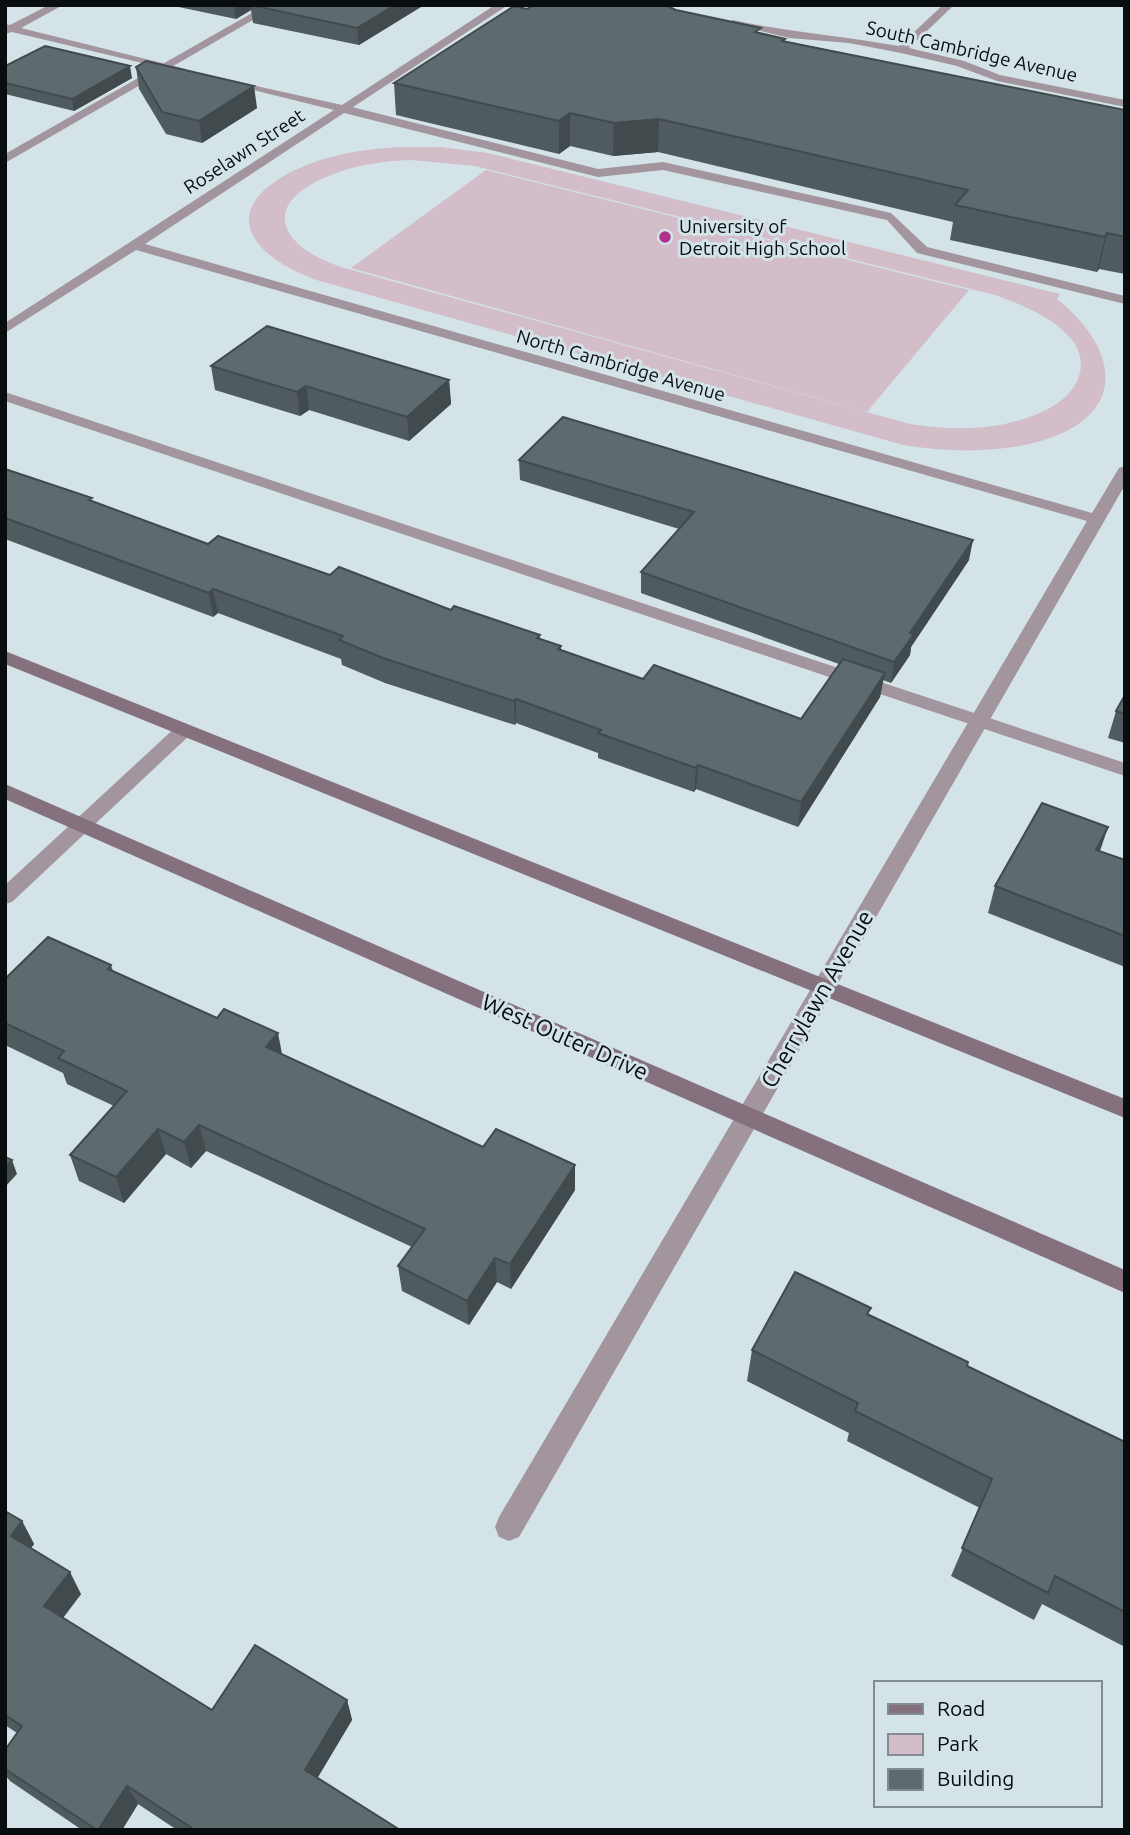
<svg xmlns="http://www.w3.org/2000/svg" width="1130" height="1835" viewBox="0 0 1130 1835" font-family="Ubuntu,sans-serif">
	<rect width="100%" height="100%" fill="#d3e3e7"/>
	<g fill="#d2bdc9" fill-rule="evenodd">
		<path d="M400 147H441L488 153 1060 294 1057 299C1130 358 1123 427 1020 446 981 453 941 451 903 445L320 281C259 261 211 214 291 172 325 155 363 149 400 147ZM411 160 475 166 995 295C1026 306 1093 332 1079 376 1074 392 1060 403 1046 410 1004 431 955 431 910 424L341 267C278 246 259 203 331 175 356 165 383 161 411 160Z"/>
		<polygon points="486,170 969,290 867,412 351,268"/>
	</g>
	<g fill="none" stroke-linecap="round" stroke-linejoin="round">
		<g fill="#a3959d" fill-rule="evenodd">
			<polygon points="266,5 279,5 5,163 5,154"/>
			<path d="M943 5H954L909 48 964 61 1000 75 1125 100V107L997 81 957 66 901 53 849 43 789 38 728 23 733 20C788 32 843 36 899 46Z"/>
			<polygon points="344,105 598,169 663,162 891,213 927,247 1125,296 1125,304 917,253 887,220 663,170 598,177 340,112 340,106"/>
			<polygon points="5,392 1125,763 1125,776 5,401"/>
		</g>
		<g fill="#a3959d" fill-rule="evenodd">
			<polygon points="49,5 63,5 21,28 186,69 180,72 12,32 5,34 5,24 10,25"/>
			<polygon points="495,5 508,5 145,244 1092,513 1119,468 1125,466 1125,485 519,1537 509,1541 499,1537 495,1527 499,1517 1087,521 136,250 5,333 5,323 334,110 224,83 224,79 342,105"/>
			<polygon points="185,723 194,729 192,733 12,902 5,904 5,885 178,725"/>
		</g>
		<g fill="#85717d" fill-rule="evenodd">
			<polygon points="5,651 1125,1099 1125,1118 5,664"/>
			<polygon points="5,784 1125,1270 1125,1293 5,799"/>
		</g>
	</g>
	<g fill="#505b5f">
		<polygon points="169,5 424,5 359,45 253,23 251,10 236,19"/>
		<polygon points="527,9 676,10 760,34 785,39 785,41 1125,110 1125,274 1099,269 1097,272 950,240 953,222 658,152 613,156 570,146 559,154 396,115 394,83"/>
		<polygon points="5,66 132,78 74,111 5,94"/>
		<polygon points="136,67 257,108 202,143 166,134 139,89"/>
		<polygon points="211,366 449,380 451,404 409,441 309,410 300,416 215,390"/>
		<polygon points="519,460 969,560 911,647 910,655 891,683 883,680 880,697 798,827 696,789 694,792 598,758 598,753 516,723 515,725 385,683 342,665 341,659 218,613 213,617 5,539 5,469 208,544 330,575 540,635 540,639 561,646 561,650 643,679 801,719 839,664 641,593 641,572 679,529 520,480"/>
		<polygon points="1125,695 1125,743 1108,738 1116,711"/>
		<polygon points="1100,851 1125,860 1125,967 988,913 995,886"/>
		<polygon points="111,965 113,971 282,1055 483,1147 575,1165 575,1190 511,1289 497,1282 469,1325 402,1291 398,1266 412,1247 206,1151 191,1168 166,1154 124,1203 79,1181 70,1155 114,1106 67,1084 63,1073 5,1045 5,979"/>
		<polygon points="869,1315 967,1366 1125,1442 1125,1647 1042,1604 1034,1620 951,1576 980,1508 847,1441 849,1433 747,1381 752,1350"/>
		<polygon points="5,1511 22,1521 34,1544 31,1548 81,1594 63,1618 212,1710 347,1700 352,1720 317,1778 400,1830 177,1830 138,1804 122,1830 82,1830 10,1781 5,1775 5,1750 17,1733 5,1725"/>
	</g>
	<g fill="#414a4d">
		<polygon points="234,5 260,5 251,5 251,10 236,19"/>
		<polygon points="395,5 424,5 359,45 357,28"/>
		<polygon points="130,66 132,78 74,111 72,99"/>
		<polygon points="254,86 257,108 202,143 199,121"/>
		<polygon points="570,113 570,146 559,154 559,121"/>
		<polygon points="659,119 658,152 613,156 614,123"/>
		<polygon points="1107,233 1099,269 1097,272 1105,237"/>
		<polygon points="449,380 451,404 409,441 407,417"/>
		<polygon points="306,386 309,410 300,416 297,392"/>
		<polygon points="973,540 969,560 911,647 910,655 891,683 894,662 910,633"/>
		<polygon points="213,589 218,613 213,617 209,593"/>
		<polygon points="885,673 880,697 798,827 801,802"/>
		<polygon points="516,699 516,723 515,725 514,701"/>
		<polygon points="698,765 696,789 694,792 696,768"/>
		<polygon points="1108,827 1099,854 1096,850"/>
		<polygon points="278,1033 283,1059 266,1047"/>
		<polygon points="199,1125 206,1151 191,1168 184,1142"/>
		<polygon points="158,1129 166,1154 124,1203 116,1177"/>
		<polygon points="12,1160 17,1174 5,1187 5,1167"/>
		<polygon points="575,1165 575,1190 511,1289 510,1264"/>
		<polygon points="495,1258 497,1282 469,1325 467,1301"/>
		<polygon points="22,1521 34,1544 24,1558 11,1536"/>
		<polygon points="70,1572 81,1594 56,1627 44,1606"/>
		<polygon points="347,1700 352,1720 311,1789 305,1770"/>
		<polygon points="127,1786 138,1804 122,1830 98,1830"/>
	</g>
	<g fill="#5d6a6e" stroke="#414a4d" stroke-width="2">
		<polygon points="251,5 395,5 357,28"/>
		<polygon points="533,5 665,5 676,10 761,28 755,32 785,39 782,41 1125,110 1125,237 1107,233 1105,237 955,205 968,190 659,119 614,123 570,113 559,121 394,83 514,6 527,9"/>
		<polygon points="45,46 130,66 72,99 5,83 5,66"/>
		<polygon points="146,61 254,86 199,121 162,112 136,67"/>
		<polygon points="267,326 449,380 407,417 306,386 297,392 211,366"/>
		<polygon points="563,417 973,540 910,633 914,634 894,662 641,572 694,512 519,460"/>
		<polygon points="5,469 92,498 89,500 208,544 218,536 330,575 339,567 451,610 454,606 540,635 537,638 561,646 558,649 643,679 654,665 801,719 843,659 885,673 801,802 698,765 696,768 598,733 601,730 516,699 514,701 383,658 339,640 343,636 213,589 209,593 5,518"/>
		<polygon points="1125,695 1125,714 1116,711"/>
		<polygon points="1042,803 1108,827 1096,850 1125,860 1125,936 995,886"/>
		<polygon points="48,937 111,965 108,969 217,1018 224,1009 278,1033 266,1047 483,1147 496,1129 575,1165 510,1264 495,1258 467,1301 398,1266 425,1229 199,1125 184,1142 158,1129 116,1177 70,1155 127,1091 58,1058 64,1051 5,1023 5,979"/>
		<polygon points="5,1157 12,1160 5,1167"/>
		<polygon points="795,1272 871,1308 867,1314 968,1362 967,1366 1125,1442 1125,1612 1055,1576 1048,1593 962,1548 992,1479 855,1411 858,1403 752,1350"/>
		<polygon points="5,1511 22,1521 11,1536 70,1572 44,1606 212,1710 255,1645 347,1700 305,1770 400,1830 195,1830 127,1786 98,1830 97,1830 5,1769 5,1750 22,1726 5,1715"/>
	</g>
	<circle fill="#ab3288" stroke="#d3e3e7" stroke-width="2.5" cx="665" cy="237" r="7"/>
	<g text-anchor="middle" stroke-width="6" stroke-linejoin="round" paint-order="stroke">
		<g font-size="19" fill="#080d0f" stroke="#d3e3e7">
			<text transform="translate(972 51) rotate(13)" y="7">South Cambridge Avenue</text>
			<text transform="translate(244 151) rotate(-33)" y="7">Roselawn Street</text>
			<text transform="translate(621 365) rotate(16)" y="7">North Cambridge Avenue</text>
		</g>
		<g font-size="19" fill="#080d0f" stroke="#d3e3e7" text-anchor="start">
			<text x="679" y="233">University of<tspan x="679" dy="22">Detroit High School</tspan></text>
		</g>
		<g font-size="23" fill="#080d0f" stroke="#d3e3e7">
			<text transform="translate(817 999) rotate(-60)" y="8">Cherrylawn Avenue</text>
			<text transform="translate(565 1037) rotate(24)" y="8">West Outer Drive</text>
		</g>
	</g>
	<rect width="1130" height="1835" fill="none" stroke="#080d0f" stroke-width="14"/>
	<rect x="874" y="1681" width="228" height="126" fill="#d3e3e7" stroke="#828d91" stroke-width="2"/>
	<rect x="888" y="1704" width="35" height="10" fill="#85717d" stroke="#828d91" stroke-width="2"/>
	<text x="937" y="1716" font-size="21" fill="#080d0f">Road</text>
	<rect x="888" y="1734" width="35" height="21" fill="#d2bdc9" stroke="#828d91" stroke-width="2"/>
	<text x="937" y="1751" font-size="21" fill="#080d0f">Park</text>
	<rect x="888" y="1769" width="35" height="21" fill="#5d6a6e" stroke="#828d91" stroke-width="2"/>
	<text x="937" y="1786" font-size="21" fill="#080d0f">Building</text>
</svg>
